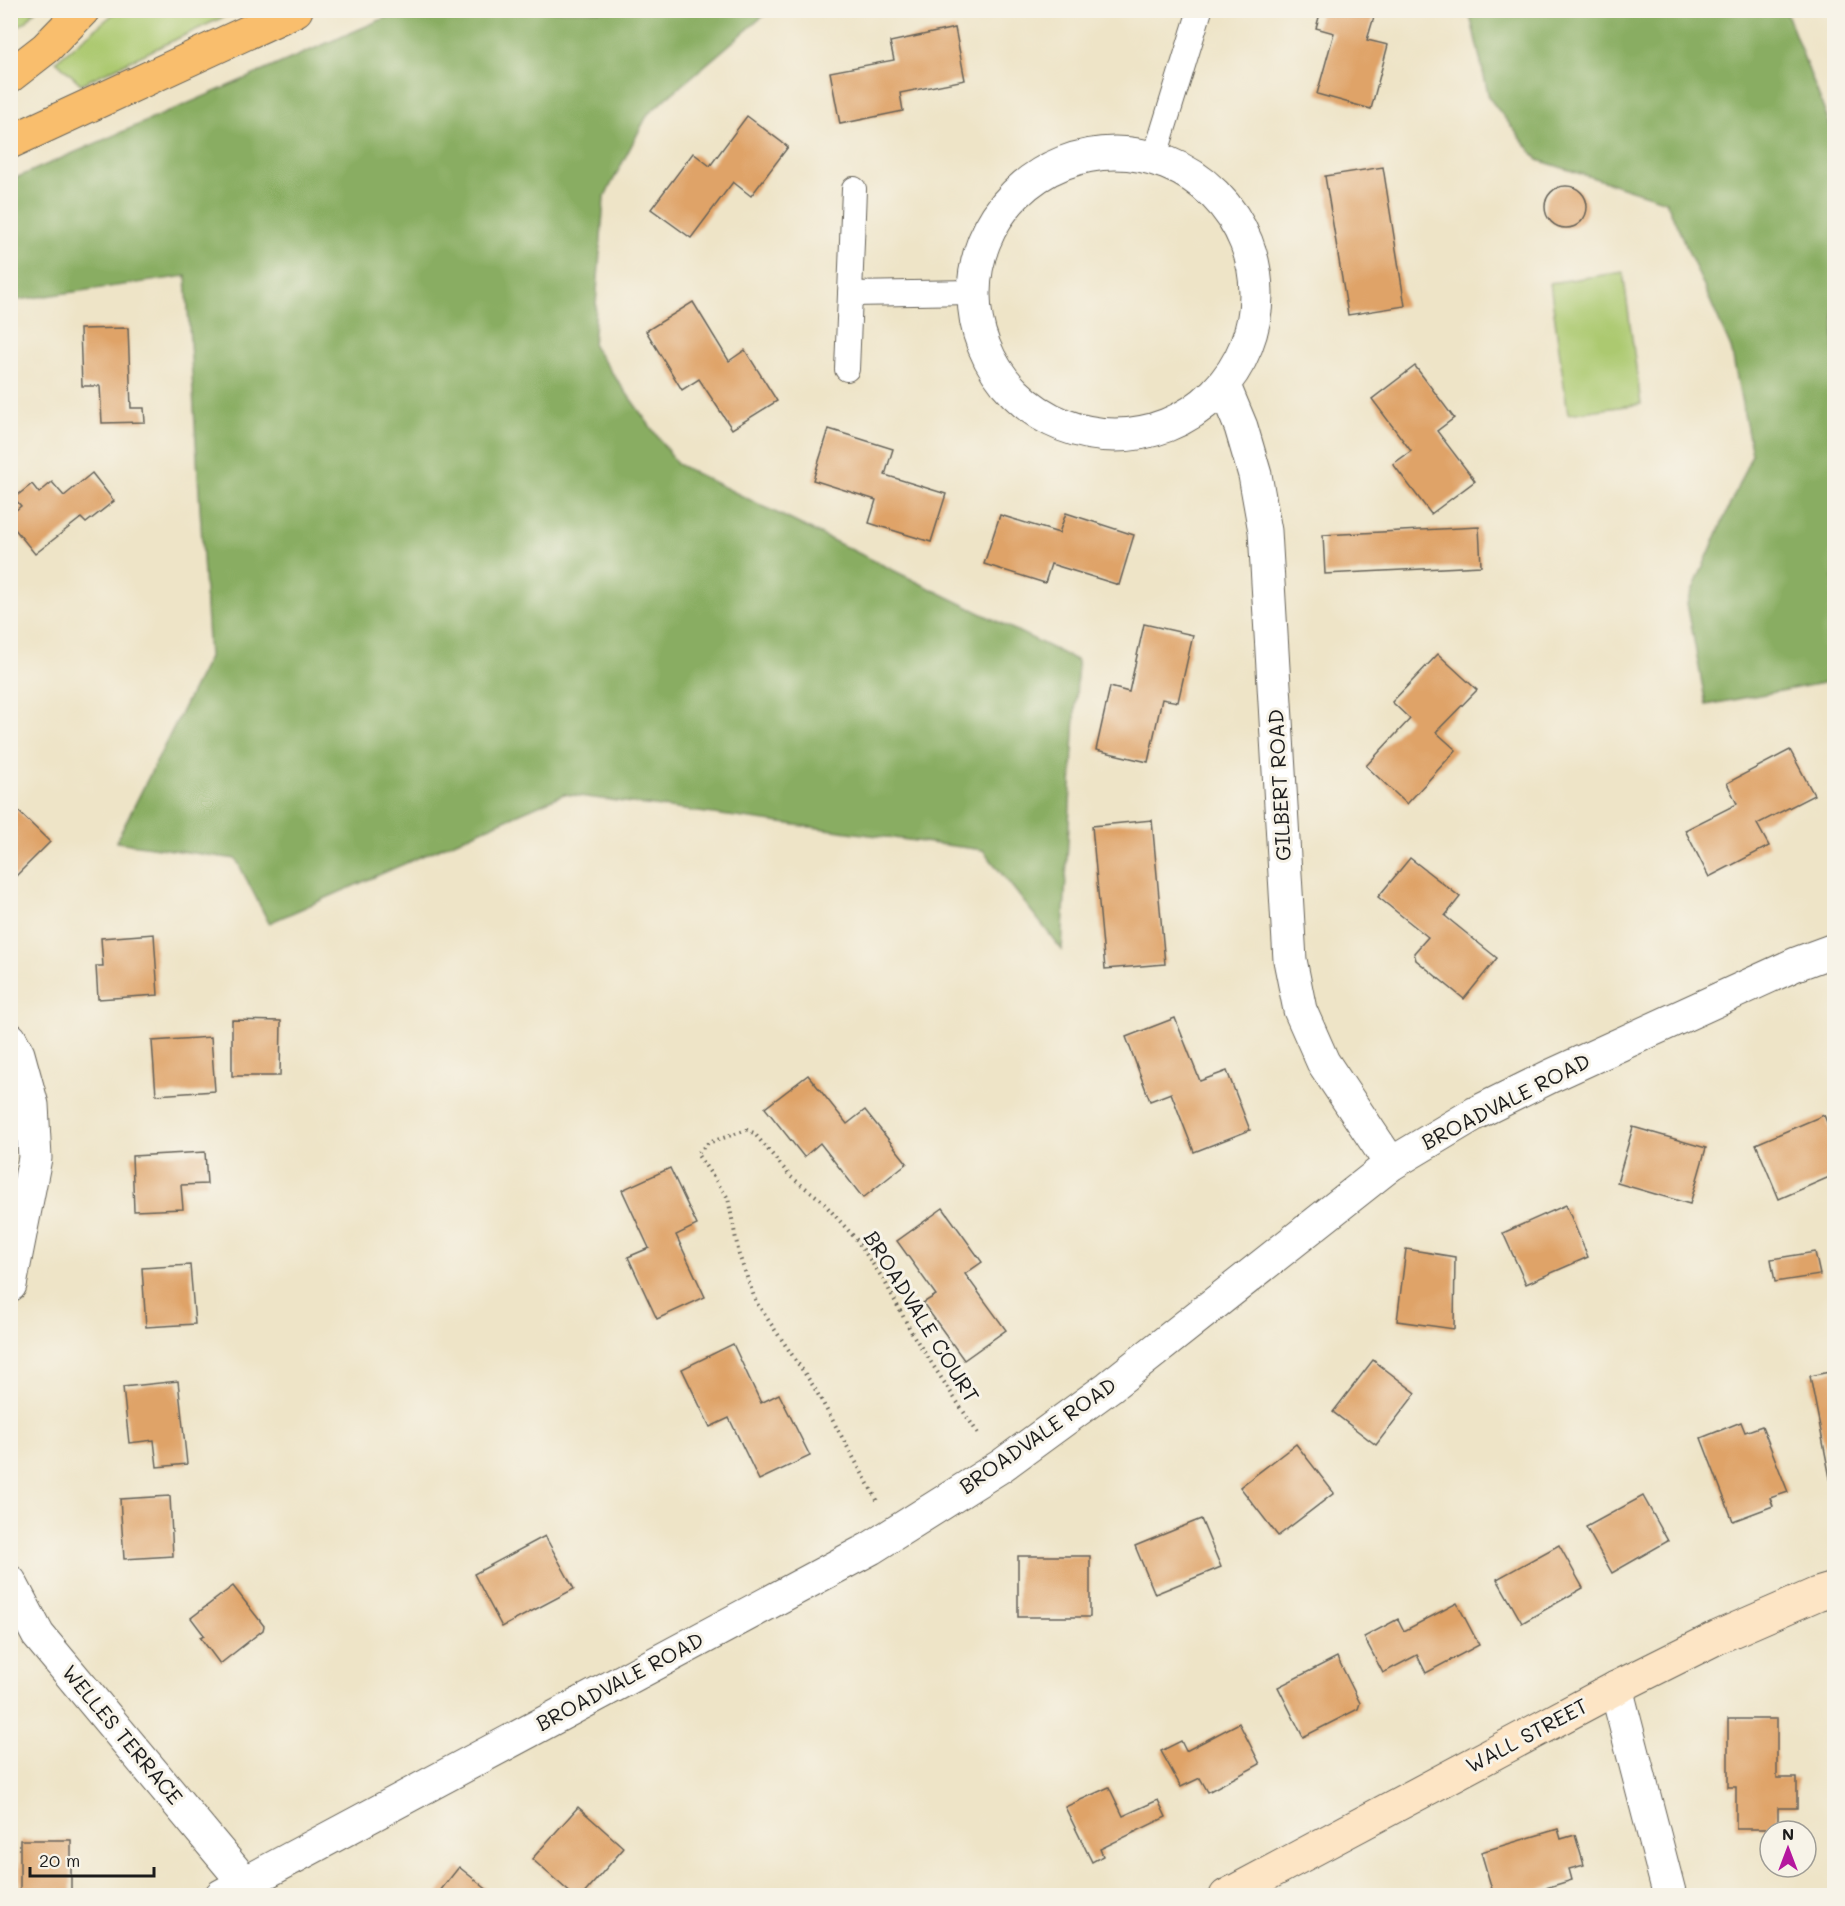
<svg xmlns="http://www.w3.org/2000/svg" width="1845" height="1906" viewBox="0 0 1845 1906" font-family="Mali,sans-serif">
	<rect width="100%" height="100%" fill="#f7f3e8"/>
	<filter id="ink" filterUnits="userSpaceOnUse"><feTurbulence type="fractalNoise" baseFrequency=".0167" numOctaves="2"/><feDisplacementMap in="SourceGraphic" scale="12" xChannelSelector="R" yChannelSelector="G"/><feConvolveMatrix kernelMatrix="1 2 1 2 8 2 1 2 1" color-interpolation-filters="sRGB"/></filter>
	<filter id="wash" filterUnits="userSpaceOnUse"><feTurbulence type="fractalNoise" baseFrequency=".008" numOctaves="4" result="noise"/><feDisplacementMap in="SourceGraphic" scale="24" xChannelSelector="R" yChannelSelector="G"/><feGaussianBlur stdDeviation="1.35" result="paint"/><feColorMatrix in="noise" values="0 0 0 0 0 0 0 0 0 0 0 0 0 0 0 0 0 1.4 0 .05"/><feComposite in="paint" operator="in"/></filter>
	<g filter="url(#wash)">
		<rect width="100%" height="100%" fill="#eee4c7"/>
		<g fill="#acc970" stroke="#647246" stroke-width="1.5">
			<polygon points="10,11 11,10 35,11 26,22 11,31"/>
			<polygon points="117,11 117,10 236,11 81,84 56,61"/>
			<polygon points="1623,272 1641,404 1568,414 1550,283"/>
		</g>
		<g fill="#89ad62" stroke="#52643f" stroke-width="1.5">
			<polygon points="401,11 769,11 648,114 604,198 593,346 677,464 1078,661 1062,950 983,850 564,794 269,923 236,859 116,842 209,657 186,276 11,301 11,180"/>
			<polygon points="1469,11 1786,11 1834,136 1834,681 1706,705 1687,603 1752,454 1731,348 1666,201 1538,160 1489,98"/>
		</g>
		<g id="blocks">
			<g fill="#dfa367">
				<polygon points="1321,10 1376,10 1367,40 1388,45 1371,109 1317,94 1334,33 1316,28"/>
				<polygon points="955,28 965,80 900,93 903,111 840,124 830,72 894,60 890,42"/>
				<polygon points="747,116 788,147 751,196 733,182 691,238 651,209 693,153 710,166"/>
				<polygon points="1383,167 1405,306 1348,315 1325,176"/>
				<circle cx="1566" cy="207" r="21"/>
				<polygon points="693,302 729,361 745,350 777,401 732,429 699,379 682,390 646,331"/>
				<polygon points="128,328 131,408 144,408 145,422 102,423 100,386 82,386 80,329"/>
				<polygon points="1415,366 1454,418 1437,431 1475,481 1431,514 1393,464 1411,451 1372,399"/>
				<polygon points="829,429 893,449 885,475 946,494 931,542 869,523 876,500 813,480"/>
				<polygon points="92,473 114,501 86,523 81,518 35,554 10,523 10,515 21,506 14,498 32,484 39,493 52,482 64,496"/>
				<polygon points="1066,513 1134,535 1119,585 1051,564 1045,583 984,564 1000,515 1059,533"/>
				<polygon points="1479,527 1481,566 1325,574 1323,535"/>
				<polygon points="1144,624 1193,635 1178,702 1162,699 1148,762 1096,750 1110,687 1129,692"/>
				<polygon points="1438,654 1477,690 1436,732 1456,750 1407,804 1366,766 1410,719 1392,702"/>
				<polygon points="1790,750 1814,795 1757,824 1769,846 1709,877 1685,830 1737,804 1727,783"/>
				<polygon points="10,803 50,842 15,877 10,872"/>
				<polygon points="1152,820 1165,964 1105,969 1092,826"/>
				<polygon points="1410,858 1460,897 1445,916 1497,958 1464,999 1416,960 1414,953 1428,937 1378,897"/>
				<polygon points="154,934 158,995 98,999 96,966 103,966 101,938"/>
				<polygon points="1175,1018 1200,1081 1227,1071 1250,1130 1194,1152 1171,1093 1150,1101 1126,1037"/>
				<polygon points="232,1020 281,1021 280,1076 232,1076"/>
				<polygon points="211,1037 215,1091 156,1095 152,1041"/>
				<polygon points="808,1075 847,1124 865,1110 907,1163 863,1198 820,1143 804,1157 765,1108"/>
				<polygon points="1824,1115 1834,1140 1834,1175 1779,1199 1756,1144"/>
				<polygon points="1633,1127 1706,1148 1690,1204 1617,1183"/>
				<polygon points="205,1152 207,1184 181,1185 183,1209 134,1211 132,1156"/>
				<polygon points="670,1168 697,1225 676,1235 705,1297 657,1319 628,1257 649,1248 622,1190"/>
				<polygon points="1566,1205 1588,1257 1526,1284 1503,1233"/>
				<polygon points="943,1208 982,1262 965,1274 1006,1330 964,1360 923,1303 936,1295 897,1241"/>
				<polygon points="1406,1249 1455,1257 1454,1329 1397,1321"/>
				<polygon points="1815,1252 1820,1275 1775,1282 1771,1259"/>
				<polygon points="190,1265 195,1324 146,1327 142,1268"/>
				<polygon points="733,1344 761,1403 779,1394 810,1456 759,1480 729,1418 710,1427 682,1369"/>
				<polygon points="1373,1360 1416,1393 1376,1445 1333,1412"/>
				<polygon points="1834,1371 1834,1482 1831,1483 1810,1376"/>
				<polygon points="178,1381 187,1464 157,1467 154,1440 129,1443 123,1387"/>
				<polygon points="1741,1422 1745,1432 1762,1426 1788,1492 1770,1498 1773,1506 1733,1521 1701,1438"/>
				<polygon points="1296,1444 1334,1493 1278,1536 1240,1487"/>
				<polygon points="170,1496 173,1556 124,1559 120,1499"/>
				<polygon points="1643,1496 1668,1541 1612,1573 1586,1527"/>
				<polygon points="1201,1519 1221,1567 1155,1594 1135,1546"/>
				<polygon points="545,1536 574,1589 502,1627 474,1574"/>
				<polygon points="1559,1545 1583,1588 1522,1623 1497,1579"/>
				<rect x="1018" y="1556" width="72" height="61"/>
				<polygon points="233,1586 264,1626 263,1630 220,1664 200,1637 204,1635 191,1618"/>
				<polygon points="1457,1603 1479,1645 1426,1673 1417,1655 1383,1673 1364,1637 1398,1619 1404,1631"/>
				<polygon points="1337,1657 1360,1703 1358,1709 1303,1737 1278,1687"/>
				<polygon points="1728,1719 1777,1719 1777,1778 1797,1778 1797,1808 1778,1808 1778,1829 1736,1829 1736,1787 1728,1787"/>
				<polygon points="1239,1723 1260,1764 1208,1792 1200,1778 1181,1787 1161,1751 1181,1741 1186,1751"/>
				<polygon points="1109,1787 1123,1816 1158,1800 1166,1817 1100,1849 1103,1856 1092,1862 1065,1807"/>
				<polygon points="578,1807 624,1848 582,1896 574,1896 532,1859"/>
				<polygon points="1558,1829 1561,1839 1575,1835 1584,1865 1569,1869 1572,1880 1520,1896 1494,1896 1481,1852"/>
				<rect x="20" y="1840" width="51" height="56"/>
				<polygon points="459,1867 495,1896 436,1896"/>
			</g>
		</g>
	</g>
	<g filter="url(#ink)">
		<use href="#blocks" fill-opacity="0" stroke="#666258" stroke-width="1.5"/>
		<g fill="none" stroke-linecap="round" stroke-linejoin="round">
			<g stroke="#666258" stroke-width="26">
				<g id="lane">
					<polyline points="1155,156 1200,10"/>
					<polyline points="854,189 850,294 975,292"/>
					<polyline points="847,369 850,294"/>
				</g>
			</g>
			<g stroke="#666258" stroke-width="35">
				<g id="street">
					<circle cx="1115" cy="294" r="141"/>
					<polyline points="1224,386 1241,427 1255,475 1265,531 1290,960 1300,1010 1323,1062 1391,1164"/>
					<polyline points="10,1039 18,1054 32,1105 35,1158 10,1285"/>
					<polyline points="10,1582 38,1635 244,1882"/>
					<polyline points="1616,1688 1670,1896"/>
					<polyline points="221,1896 871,1548 1001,1466 1109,1387 1391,1164 1476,1113 1551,1076 1796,964 1834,950"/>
				</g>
			</g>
			<g stroke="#666258" stroke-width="35">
				<polyline id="secondary" points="1226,1896 1616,1688 1718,1637 1817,1594 1834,1589"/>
			</g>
			<g stroke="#666258" stroke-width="35">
				<g id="highway">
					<polyline points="10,76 46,48 83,10"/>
					<polyline points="10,142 296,10"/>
				</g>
			</g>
			<polyline stroke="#666258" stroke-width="4" stroke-dasharray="1.5 4.5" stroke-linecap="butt" points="877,1500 814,1387 756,1302 739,1255 728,1198 697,1154 708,1143 747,1130 754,1133 791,1177 820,1199 856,1239 885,1282 913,1335 979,1435"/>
			<use href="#lane" stroke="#fff" stroke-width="24"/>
			<use href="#street" stroke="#fff" stroke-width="33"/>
			<use href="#secondary" stroke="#fde5c5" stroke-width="33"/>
			<use href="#highway" stroke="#f9be6d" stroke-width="33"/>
		</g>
	</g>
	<g text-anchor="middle" stroke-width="6" stroke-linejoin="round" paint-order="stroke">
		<g font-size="21" fill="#1c1c1c" stroke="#f7f3e8">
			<text transform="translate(1280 785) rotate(-93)" y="7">GILBERT ROAD</text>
			<text transform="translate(1506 1102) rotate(-27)" y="7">BROADVALE ROAD</text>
			<text transform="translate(921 1317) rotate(58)" y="7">BROADVALE COURT</text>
			<text transform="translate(1038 1436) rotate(-35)" y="7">BROADVALE ROAD</text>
			<text transform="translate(620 1682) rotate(-28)" y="7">BROADVALE ROAD</text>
			<text transform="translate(122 1735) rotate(50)" y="7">WELLES TERRACE</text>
			<text transform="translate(1527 1736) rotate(-28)" y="7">WALL STREET</text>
		</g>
	</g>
	<rect width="1845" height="1906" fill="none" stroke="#f7f3e8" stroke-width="36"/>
	<g transform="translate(1788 1849)"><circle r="28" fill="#f7f3e8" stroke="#9f9d96" stroke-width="1.5"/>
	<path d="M0-4.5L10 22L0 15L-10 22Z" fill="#b5179e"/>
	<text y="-9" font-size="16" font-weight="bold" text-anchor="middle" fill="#1c1c1c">N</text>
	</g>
	<path d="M30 1867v9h124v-9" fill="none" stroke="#1c1c1c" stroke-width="3"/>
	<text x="39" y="1867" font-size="18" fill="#1c1c1c" stroke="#f7f3e8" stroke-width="4.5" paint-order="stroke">20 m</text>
</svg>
